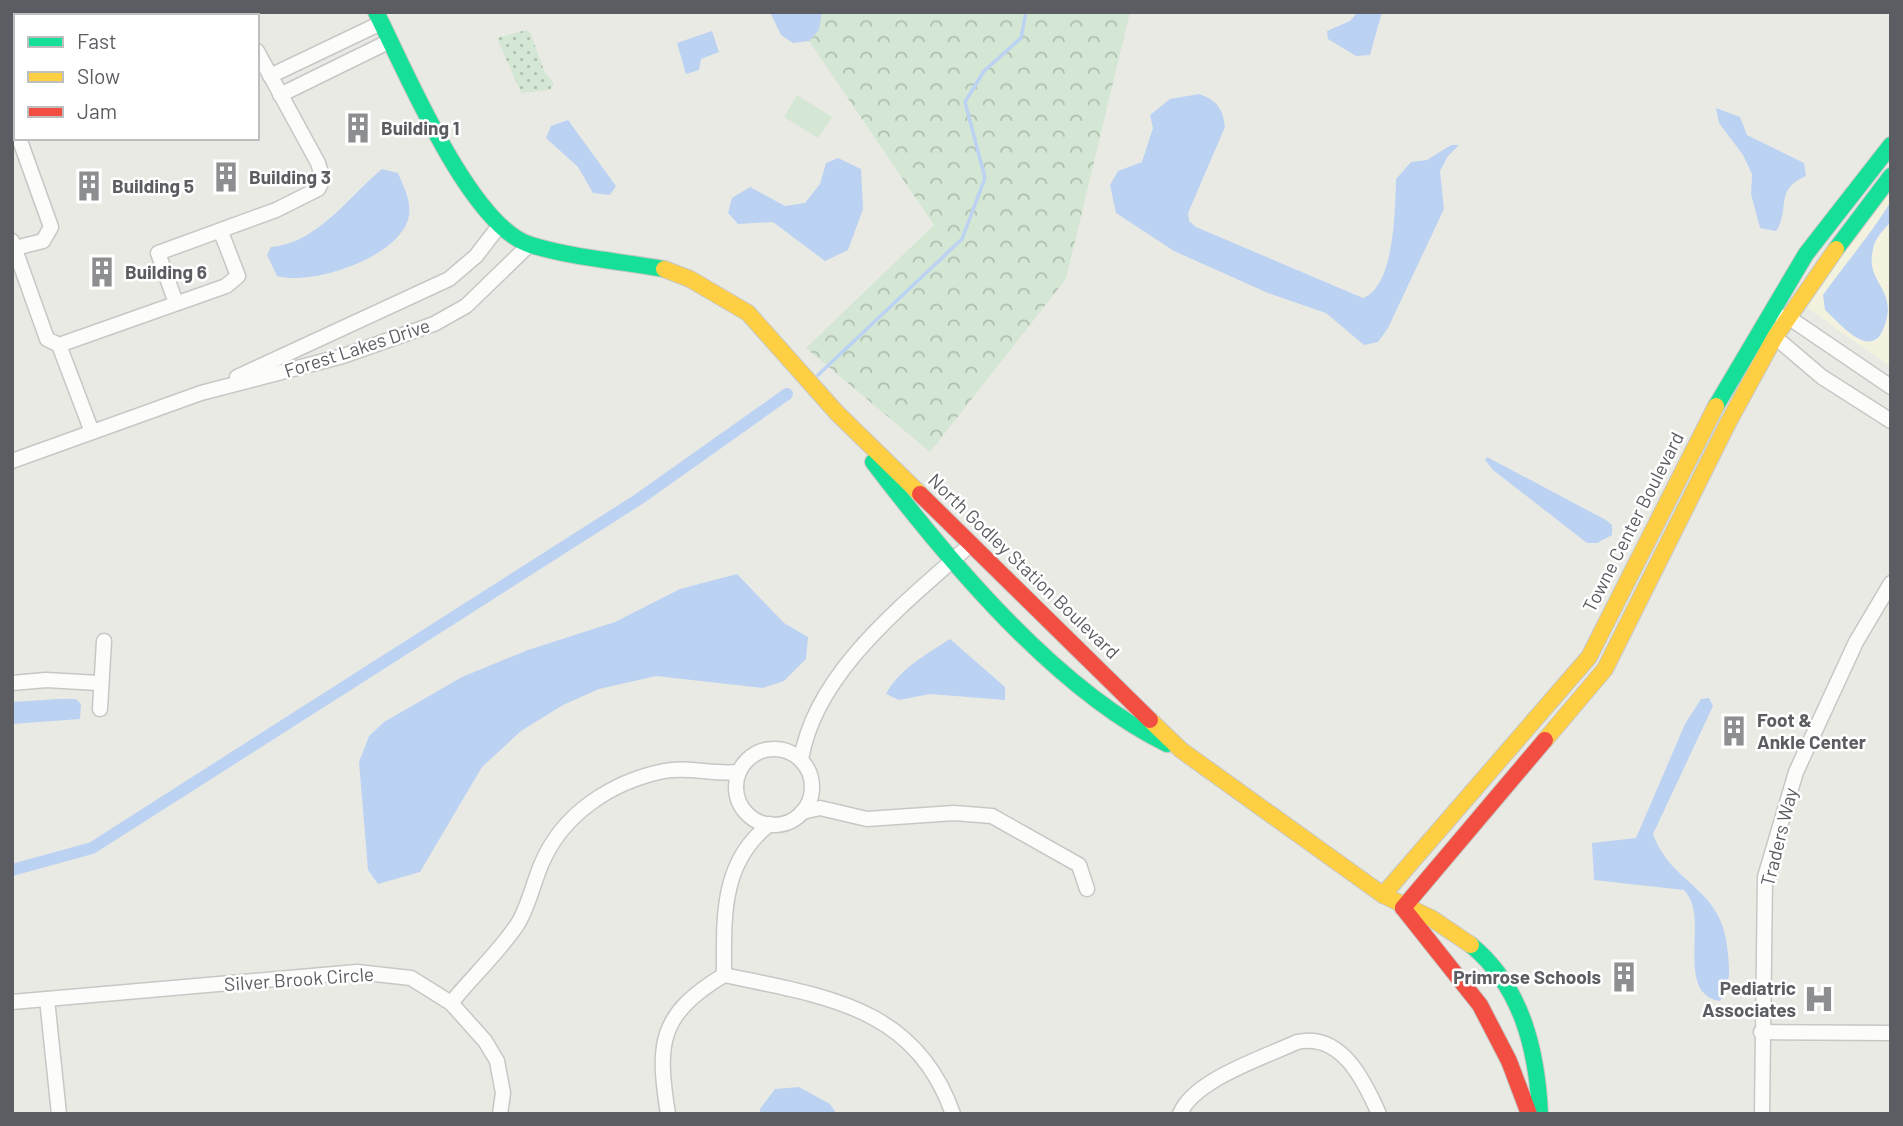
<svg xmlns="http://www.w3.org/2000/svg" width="1903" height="1126" viewBox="0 0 1903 1126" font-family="Barlow,sans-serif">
	<defs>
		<pattern id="forest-crowns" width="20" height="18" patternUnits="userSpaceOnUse" patternTransform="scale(1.75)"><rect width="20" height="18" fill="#d4e6d4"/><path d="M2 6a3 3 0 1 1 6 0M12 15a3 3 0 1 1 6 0" fill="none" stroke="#afbeaf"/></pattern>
		<pattern id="park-dots" width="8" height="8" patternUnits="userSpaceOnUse" patternTransform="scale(1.75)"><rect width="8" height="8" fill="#d4e6d4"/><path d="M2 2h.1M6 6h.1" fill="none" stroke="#afbeaf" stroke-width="1.8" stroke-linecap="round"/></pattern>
	</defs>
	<rect width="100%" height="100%" fill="#eaeae5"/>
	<polygon fill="#f3f2df" points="1891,188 1891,367 1803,305"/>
	<polygon fill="#d4e6d4" points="797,95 832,117 818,138 784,117"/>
	<polygon fill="url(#forest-crowns)" points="822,12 1130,12 1066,279 930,452 806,348 934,225 809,41 819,30"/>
	<polygon fill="url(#park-dots)" points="526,30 530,32 545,73 554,83 550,90 521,93 497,38"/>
	<g fill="#bcd2f2">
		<polygon points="770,12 822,12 819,30 809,41 793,43 781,35"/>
		<polygon points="1358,12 1382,12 1370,55 1356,56 1328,39 1327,31 1350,21"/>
		<polygon points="712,31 719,52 701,59 699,70 686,74 677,43"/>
		<path d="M1199 94C1217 100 1223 109 1225 127L1188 213 1189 221 1196 227 1363 298C1395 286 1395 209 1396 179L1411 162 1427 160 1451 145H1459L1448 156 1440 171 1444 209 1388 328 1378 342 1364 345 1326 313 1268 293 1174 251 1116 213 1110 185 1118 171 1142 162 1153 128 1150 115 1170 99Z"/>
		<path d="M1716 108 1740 117 1747 135 1804 163 1806 176C1773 190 1791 210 1776 231L1760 228 1751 194 1752 174 1743 155 1719 123Z"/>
		<polygon points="568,120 616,186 610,195 593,193 578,167 546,138 551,126"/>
		<polygon points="838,158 861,169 863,209 848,250 825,261 773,222 738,224 728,213 732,198 750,187 785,206 805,203 820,184 826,163"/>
		<path d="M382 169 398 173C404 188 413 203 408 220 396 258 312 286 277 276L267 255 271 247C318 243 349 196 382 169Z"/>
		<path d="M1891 201V222C1883 230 1875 238 1873 249 1864 286 1903 289 1881 334 1866 357 1838 321 1825 310L1823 295C1845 264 1872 233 1891 201Z"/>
		<polygon points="1487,457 1606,520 1612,525 1612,535 1597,543 1587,543 1493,470 1485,460"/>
		<polygon points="737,574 784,623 808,637 806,659 784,681 763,688 656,676 599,689 563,705 521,731 482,767 420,872 378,884 368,870 359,762 369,736 384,722 462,677 528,650 615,622 680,589"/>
		<path d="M950 639 1005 687V700L930 694 899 700 886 694C899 669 927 654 950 639Z"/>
		<path d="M1709 698 1713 706 1653 834C1672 887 1724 886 1728 954 1730 975 1730 982 1720 1001 1679 995 1702 932 1692 904 1691 899 1687 894 1684 890L1594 880 1592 843 1636 838 1685 724 1701 699Z"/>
		<polygon points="58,699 76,699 81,704 80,719 12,724 12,702"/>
		<polygon points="799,1087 830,1104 837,1114 760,1114 760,1109 775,1089"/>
	</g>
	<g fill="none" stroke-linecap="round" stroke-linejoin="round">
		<polyline stroke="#bcd2f2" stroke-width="3.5" points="818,375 962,239 985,178 965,102 984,71 1021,38 1026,12"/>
		<polyline stroke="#bcd2f2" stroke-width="12" points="12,870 92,848 639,499 787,394"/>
		<g stroke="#c7c7c5" stroke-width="17">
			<g id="street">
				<polyline points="239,12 241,16"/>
				<polyline points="76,16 90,12"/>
				<polyline points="12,30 16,29"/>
				<polyline points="12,43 16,59"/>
				<polyline points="270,76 381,23"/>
				<polyline points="280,95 390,41"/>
				<polyline points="12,100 16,96"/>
				<polyline points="12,119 16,129"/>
				<polyline points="12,241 47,339 59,345 226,286 238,276 221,232"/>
				<polyline points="15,248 43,241 51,227 19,138"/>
				<polyline points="176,303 158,253 276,210 318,189 323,179 318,163 257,51"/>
				<polyline points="1781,317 1788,317 1891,387"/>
				<polyline points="1770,329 1775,337 1822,377 1891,421"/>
				<polyline points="59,345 92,432"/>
				<polyline points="237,377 449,279 476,256 499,226"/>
				<polyline points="12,461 201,393 343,356 434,324 466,306 529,245"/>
				<polyline points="12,683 46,680 99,683"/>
				<polyline points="100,709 104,641"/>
				<circle cx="774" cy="787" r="38"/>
				<path d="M801 760C815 671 908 601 971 544"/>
				<polyline points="802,812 820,808 867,819 954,813 992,816 1079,865 1087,889"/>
				<path d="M724 975C724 919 720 862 770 824"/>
				<polyline points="47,999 59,1114"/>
				<polyline points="12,1002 357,972 411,978 451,1003 485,1041 497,1061 503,1093 500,1114"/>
				<path d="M451 1003C472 977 498 953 517 925 528 908 533 884 541 865 562 814 611 782 664 771 689 766 713 775 739 772"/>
				<polyline points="1761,1032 1891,1033"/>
				<path d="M668 1114C657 1044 658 1015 724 975 822 996 915 1005 953 1114"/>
				<path d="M1180 1114C1193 1080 1265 1057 1297 1042 1341 1032 1364 1080 1379 1114"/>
				<polyline points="1762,1114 1765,877 1796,772 1856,642 1891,583"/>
			</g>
		</g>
		<g stroke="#c6c7c5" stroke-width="18">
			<g id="fast">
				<path d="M376 12C405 69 470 227 531 245 573 258 620 261 664 269"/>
				<polyline points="1836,249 1891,176"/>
				<polyline points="1716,406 1806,254 1891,145"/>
				<path d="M873 462C947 559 1056 690 1167 744"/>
				<path d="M1471 945C1522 987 1537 1050 1540 1114"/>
			</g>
		</g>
		<g stroke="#c6c7c5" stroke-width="18">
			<g id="slow">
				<polyline points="664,269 690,279 748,313 837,413 920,494"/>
				<polyline points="1150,720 1181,750 1383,895 1431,918 1471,945"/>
				<polyline points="1545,740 1605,669 1728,423 1775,337 1836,249"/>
				<polyline points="1383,895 1589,657 1716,406"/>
			</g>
		</g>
		<g stroke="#c6c7c5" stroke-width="18">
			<g id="jam">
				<polyline points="920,494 1150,720"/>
				<polyline points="1403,908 1545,740"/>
				<polyline points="1403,908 1480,1005 1509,1061 1529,1114"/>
			</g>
		</g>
		<use href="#street" stroke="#fcfcfb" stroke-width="14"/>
		<use href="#fast" stroke="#16e098" stroke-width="16"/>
		<use href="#slow" stroke="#ffcf43" stroke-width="16"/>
		<use href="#jam" stroke="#f24e42" stroke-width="16"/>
	</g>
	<defs>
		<g id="building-bare" transform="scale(2.415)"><path d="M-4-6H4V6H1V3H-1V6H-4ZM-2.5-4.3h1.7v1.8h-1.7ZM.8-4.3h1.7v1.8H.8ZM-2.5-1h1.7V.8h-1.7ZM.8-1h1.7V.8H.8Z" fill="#8d8e90" stroke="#fff" stroke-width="2.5" paint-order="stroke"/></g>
		<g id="hospital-bare" transform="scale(2.415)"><path d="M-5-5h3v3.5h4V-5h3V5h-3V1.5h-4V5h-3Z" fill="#8d8e90" stroke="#fff" stroke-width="2.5" paint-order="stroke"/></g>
	</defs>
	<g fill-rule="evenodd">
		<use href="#building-bare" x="358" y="128"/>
		<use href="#building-bare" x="226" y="177"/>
		<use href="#building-bare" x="89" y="186"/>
		<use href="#building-bare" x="102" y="272"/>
		<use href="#building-bare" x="1734" y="731"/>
		<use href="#building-bare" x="1624" y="977"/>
		<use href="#hospital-bare" x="1819" y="999"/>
	</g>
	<g text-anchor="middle" stroke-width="5" stroke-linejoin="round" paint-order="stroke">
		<g font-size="19" font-weight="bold" fill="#5b5d62" stroke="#fff" text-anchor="start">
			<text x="381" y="135">Building 1</text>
			<text x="249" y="184">Building 3</text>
			<text x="112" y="193">Building 5</text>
			<text x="125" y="279">Building 6</text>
			<text x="1757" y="727">Foot &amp;<tspan x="1757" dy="22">Ankle Center</tspan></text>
			<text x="1601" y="984" text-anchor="end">Primrose Schools</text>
			<text x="1796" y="995" text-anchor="end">Pediatric<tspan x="1796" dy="22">Associates</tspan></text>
		</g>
		<g font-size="19" fill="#5b5d62" stroke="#fff">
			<text transform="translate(357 348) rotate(-18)" y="7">Forest Lakes Drive</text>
			<text transform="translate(1633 522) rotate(-63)" y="7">Towne Center Boulevard</text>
			<text transform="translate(1024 566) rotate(44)" y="7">North Godley Station Boulevard</text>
			<text transform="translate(1779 837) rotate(-76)" y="7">Traders Way</text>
			<text transform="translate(299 979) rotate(-4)" y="7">Silver Brook Circle</text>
		</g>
	</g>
	<rect width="1903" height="1126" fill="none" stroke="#5b5d62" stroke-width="28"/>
	<rect x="14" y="14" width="245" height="126" fill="#ffffff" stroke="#bdbec0" stroke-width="2"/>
	<rect x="28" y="37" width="35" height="10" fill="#16e098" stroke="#bdbec0" stroke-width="2"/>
	<text x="77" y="49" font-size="21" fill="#5b5d62">Fast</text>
	<rect x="28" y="72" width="35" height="10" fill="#ffcf43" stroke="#bdbec0" stroke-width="2"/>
	<text x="77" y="84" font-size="21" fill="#5b5d62">Slow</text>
	<rect x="28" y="107" width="35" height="10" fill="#f24e42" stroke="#bdbec0" stroke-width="2"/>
	<text x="77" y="119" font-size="21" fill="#5b5d62">Jam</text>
</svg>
